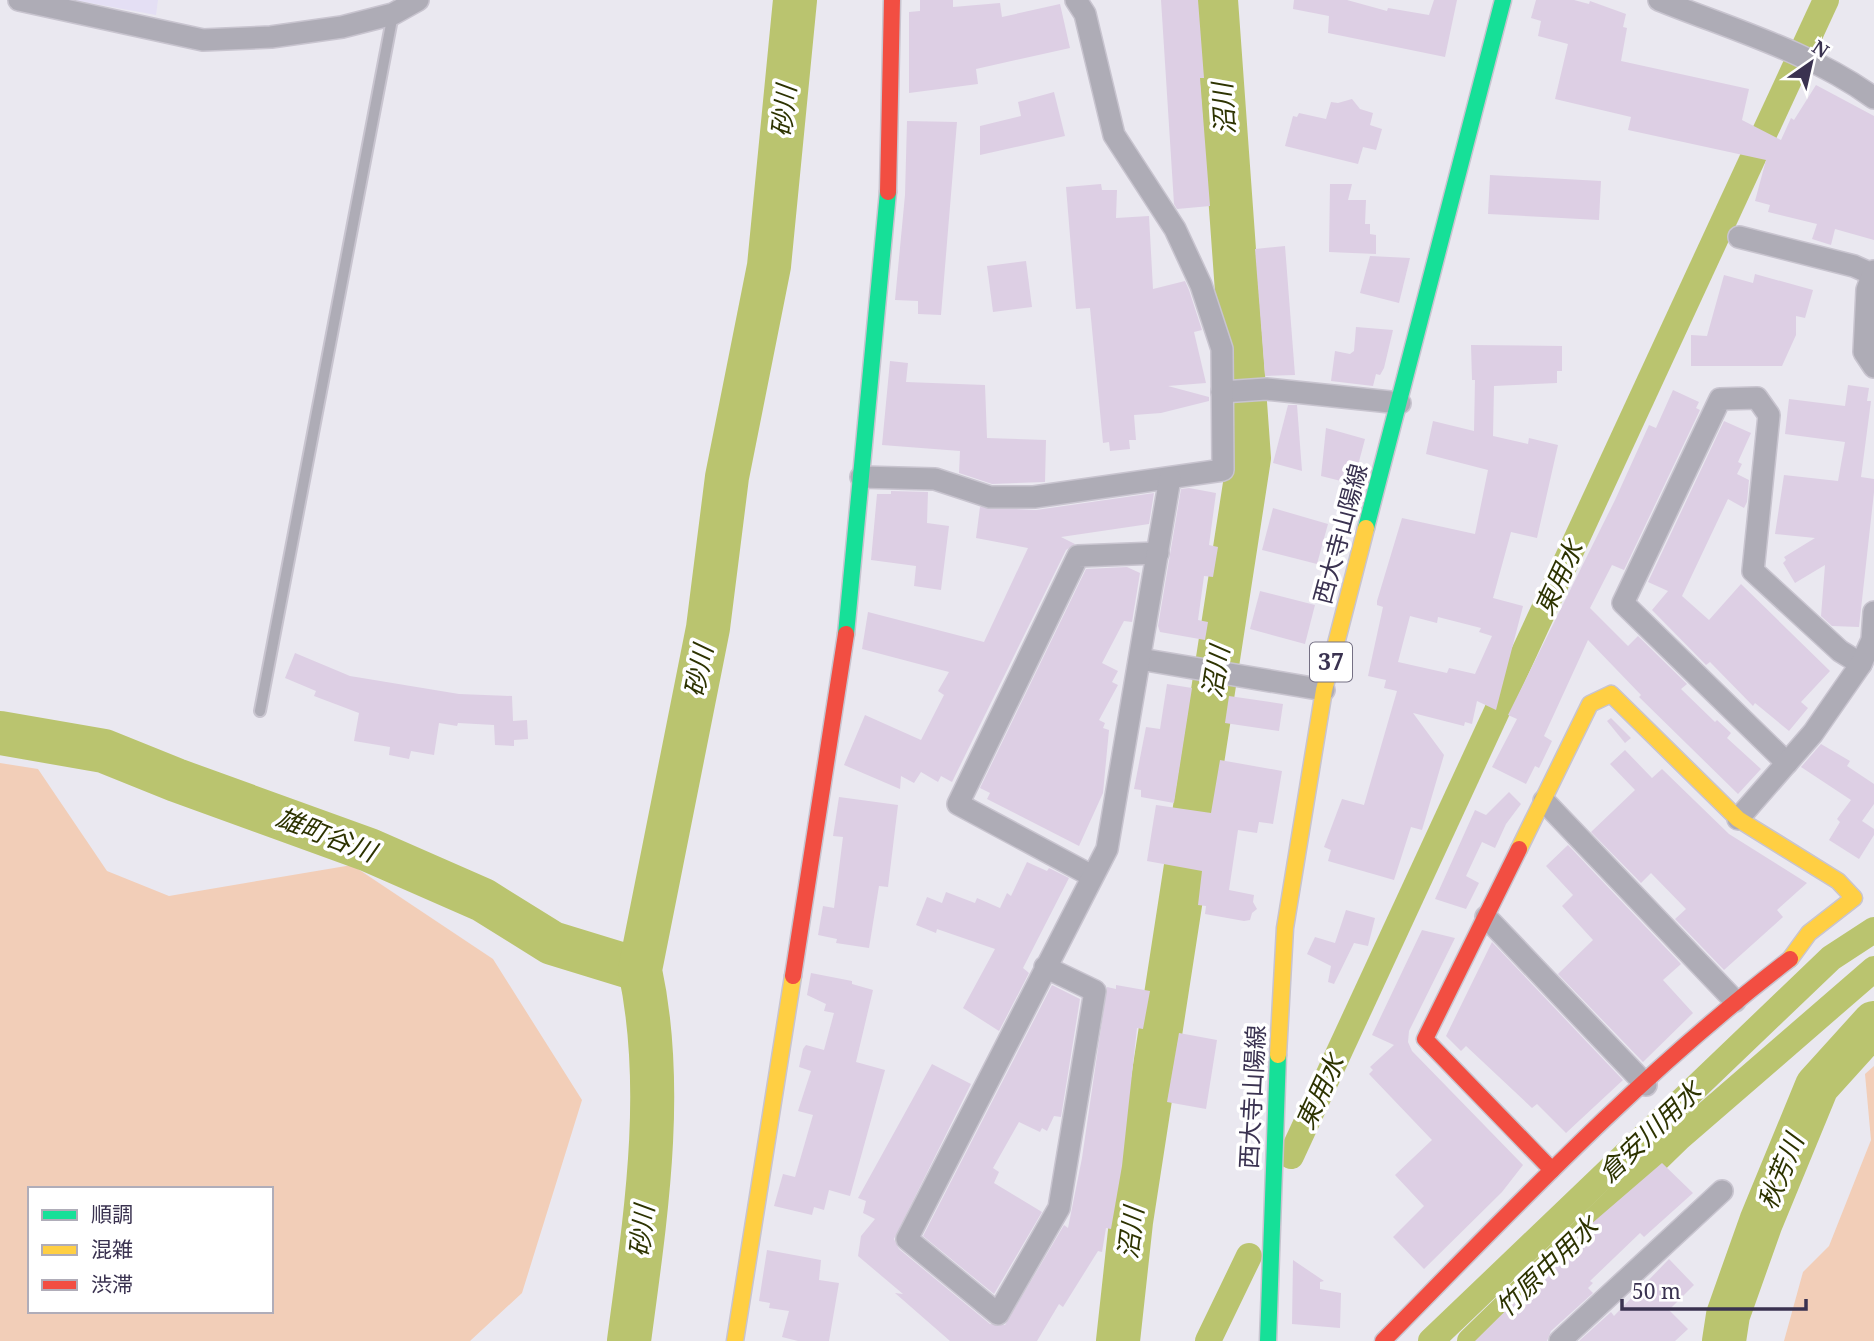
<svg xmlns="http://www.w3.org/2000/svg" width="1874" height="1341" viewBox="0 0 1874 1341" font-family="'Noto Serif','Noto Sans JP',serif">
	<rect width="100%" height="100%" fill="#eae8f0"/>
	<polygon fill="#e4dff4" points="73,0 158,0 156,15"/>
	<g fill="#f2ceb8" fill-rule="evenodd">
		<path d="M0 763 38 769 107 871 169 896 352 865 493 959 582 1100 522 1293 470 1341H0ZM30 1189H271V1311H30Z"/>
		<polygon points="1874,1066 1874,1341 1784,1341 1803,1272 1829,1246 1871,1140 1865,1074"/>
	</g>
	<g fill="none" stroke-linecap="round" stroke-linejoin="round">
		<g stroke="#bac46f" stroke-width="26">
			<polyline points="1291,1156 1826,0"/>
			<polyline points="1208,1341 1249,1256"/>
			<polyline points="1431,1341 1831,958 1874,930"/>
			<polyline points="1470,1341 1679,1138 1874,969"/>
		</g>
		<g stroke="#bac46f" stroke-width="44">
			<polyline points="0,733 104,751 176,780 369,850 483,900 552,943 640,970"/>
			<path d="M629 1341C645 1220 666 1091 640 970L708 628 727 477 769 266 795 0"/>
			<polyline points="1118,1341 1131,1222 1249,458 1216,0"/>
			<polyline points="1724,1341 1728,1315 1761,1222 1817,1086 1874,1023"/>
		</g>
	</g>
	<g fill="#ddcfe4" fill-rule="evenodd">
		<polygon points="920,0 953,0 953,7 1000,3 1002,17 1060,4 1070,48 976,69 978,84 909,93 909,12 920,11"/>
		<polygon points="1161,0 1198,0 1204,78 1200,78 1210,206 1177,209 1174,204"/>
		<polygon points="1294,0 1347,0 1387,11 1388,8 1429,15 1434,0 1457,0 1445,57 1328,33 1329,16 1293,9"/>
		<polygon points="1536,0 1574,0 1589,4 1590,1 1626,14 1623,27 1627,28 1621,61 1749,89 1742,120 1781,140 1791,118 1794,120 1816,85 1874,116 1874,240 1835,229 1831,245 1812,239 1817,224 1768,212 1770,205 1755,201 1766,160 1628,130 1631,117 1555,99 1568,44 1538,36 1541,21 1531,18"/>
		<polygon points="1054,92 1065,136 980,155 980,126 1021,116 1018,102"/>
		<polygon points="1352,99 1360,109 1373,113 1370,125 1382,129 1376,150 1363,147 1358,164 1285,146 1293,116 1297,117 1299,113 1326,119 1331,102 1338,103"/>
		<polygon points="907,121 957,122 941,315 918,314 918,301 895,300 905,195"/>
		<polygon points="1490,175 1601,181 1599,220 1488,214"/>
		<polygon points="1101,184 1102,190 1117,190 1116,218 1149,216 1153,289 1185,281 1189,290 1202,330 1194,332 1206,383 1168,386 1209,397 1209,401 1161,413 1134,415 1136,440 1129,440 1130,449 1110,451 1109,442 1103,443 1090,308 1076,309 1066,187"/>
		<polygon points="1330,184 1352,184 1348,200 1366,200 1365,224 1370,224 1370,234 1376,235 1376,254 1329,252"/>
		<polygon points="1285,246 1295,375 1265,376 1255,249"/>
		<polygon points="1370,256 1410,258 1399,303 1360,293"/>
		<polygon points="1026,261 1032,307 993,312 987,266"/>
		<polygon points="1755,274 1813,290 1805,318 1796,316 1796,335 1782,366 1691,366 1691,335 1707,336 1724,275 1753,283"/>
		<polygon points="1356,327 1393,330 1384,368 1380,375 1376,374 1373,386 1331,381 1335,351 1350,354 1354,351"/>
		<path d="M1471 345 1562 346V371H1557V383L1494 386 1493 436 1528 444 1529 438 1558 445 1537 538 1511 532 1493 598 1523 606 1496 710 1477 701 1472 724 1465 722 1464 726 1413 713 1444 755 1422 830 1411 827 1394 880 1328 861 1331 850 1324 847 1342 799 1364 805 1397 691 1384 688 1386 680 1368 676 1383 607 1377 605V601L1402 518 1475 534 1488 470 1426 454 1433 421 1474 431 1475 380H1472ZM1410 616 1437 623 1438 617 1481 628 1479 632 1492 636 1475 674 1449 668 1447 673 1398 662Z"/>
		<polygon points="890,361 908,363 906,382 985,385 987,438 1046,440 1045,482 992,484 959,473 960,451 882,445"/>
		<polygon points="1848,385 1869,388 1867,401 1871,401 1861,477 1874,479 1874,492 1859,627 1832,626 1821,616 1825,565 1795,583 1783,563 1786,560 1784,557 1815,538 1775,534 1784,475 1838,481 1845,442 1785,434 1789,399 1845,406"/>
		<polygon points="1673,390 1699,402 1696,408 1700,410 1624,570 1612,565 1590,608 1628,646 1638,636 1687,684 1681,689 1715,722 1717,720 1731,733 1727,738 1761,769 1738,794 1639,697 1641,695 1588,640 1544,736 1552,741 1539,768 1535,766 1526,784 1492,767 1517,719 1508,715 1615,500 1649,425 1656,428"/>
		<polygon points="1288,405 1297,405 1302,471 1273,463"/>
		<polygon points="1724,421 1751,433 1738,462 1742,464 1737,474 1749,480 1747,502 1744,508 1728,499 1682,596 1709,620 1741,584 1830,671 1801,702 1808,708 1789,731 1755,703 1753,706 1710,662 1706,665 1652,610 1668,591 1648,582"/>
		<polygon points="1326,428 1365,439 1353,484 1321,476"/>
		<polygon points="1189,488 1216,493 1209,545 1218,547 1213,577 1204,576 1198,620 1208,622 1205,640 1160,632 1158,626 1181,489"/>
		<polygon points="891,491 928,492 927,523 949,526 941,590 914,586 916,566 871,560 877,494 891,494"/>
		<polygon points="1154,493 1149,524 1061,537 1075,544 1066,550 952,782 941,776 938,782 921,772 914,783 901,776 900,789 844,765 865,715 921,740 944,695 938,691 949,672 862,649 868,612 984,642 1028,548 976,538 980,507 1036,510"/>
		<polygon points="1273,508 1328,524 1317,564 1262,550"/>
		<polygon points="1127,567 1140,573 1132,622 1124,621 1102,663 1118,671 1112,682 1118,685 1099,720 1105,723 1103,728 1109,730 1103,793 1079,846 987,799 990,793 980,788 1086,569"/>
		<polygon points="1260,591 1315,605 1305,644 1250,629"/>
		<polygon points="295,653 350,676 459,694 512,696 513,721 527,720 528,739 514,740 514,746 495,745 494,725 458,723 457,726 439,723 434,755 411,751 409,759 389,755 390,747 354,741 359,713 314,696 316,691 285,678"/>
		<polygon points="1167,684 1192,688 1174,803 1141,797 1141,790 1134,789 1146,727 1160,729"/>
		<polygon points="1229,696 1283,704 1279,731 1225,723"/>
		<polygon points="1611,718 1631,738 1625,743 1607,721"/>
		<polygon points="1821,744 1850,761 1847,766 1874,784 1874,804 1862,821 1874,829 1874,835 1859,859 1829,840 1840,822 1837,819 1851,800 1801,767"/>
		<polygon points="1625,750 1652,778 1662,769 1729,834 1807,883 1777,910 1783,917 1724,970 1675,919 1686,909 1651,873 1641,883 1591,832 1635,790 1610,764"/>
		<polygon points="1220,760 1282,771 1273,824 1259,822 1257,833 1238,830 1229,890 1254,895 1253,902 1257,909 1252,913 1250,920 1244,921 1205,914 1206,906 1198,905 1202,871 1147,861 1156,805 1211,813"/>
		<polygon points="1509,792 1521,804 1506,824 1495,848 1482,842 1466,876 1479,883 1466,909 1435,899 1475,810 1486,815"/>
		<polygon points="839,797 898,805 888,887 879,886 869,948 836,943 837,939 818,935 823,906 834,908 843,837 833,836"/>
		<polygon points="1568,845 1681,964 1663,980 1693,1013 1643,1062 1558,974 1593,940 1562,906 1573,895 1546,866"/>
		<polygon points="1027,862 1047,871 1049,868 1069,878 1023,968 1029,973 999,1031 963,1008 995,949 937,929 936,933 916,925 927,897 942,903 946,892 975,903 977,898 1000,908 1007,893 1011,896"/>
		<polygon points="1346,910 1375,918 1368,946 1354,943 1334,984 1328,982 1331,966 1307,954 1315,937 1335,943"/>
		<polygon points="1422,930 1455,938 1409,1031 1408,1042 1412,1051 1523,1165 1502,1192 1424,1269 1393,1237 1424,1206 1395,1175 1432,1140 1369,1074 1373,1070 1370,1067 1394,1045 1372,1035"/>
		<polygon points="1492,942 1623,1080 1566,1133 1537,1104 1532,1108 1466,1046 1461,1051 1446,1036"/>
		<polygon points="811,973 852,981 852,984 873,990 856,1062 885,1070 850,1196 829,1190 824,1210 814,1207 812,1215 774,1206 783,1174 795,1177 813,1115 798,1111 811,1071 799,1067 803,1049 806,1045 824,1050 834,1013 824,1011 826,1004 807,995"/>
		<polygon points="1052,985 1080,999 1061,1117 1054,1116 1047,1131 1042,1128 1040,1132 1019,1122 993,1168 999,1172 994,1183 1042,1212 994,1294 923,1236"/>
		<polygon points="1116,985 1150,991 1143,1029 1137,1028 1122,1166 1111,1229 1106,1228 1102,1252 1098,1251 1063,1307 1059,1304 1037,1341 950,1341 895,1293 903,1294 858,1256 861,1236 875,1219 863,1213 866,1201 858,1198 932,1064 971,1084 894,1239 899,1249 990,1324 1005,1325 1064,1225 1068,1228 1082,1158 1107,987 1116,989"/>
		<polygon points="1179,1033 1217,1040 1206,1109 1167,1102"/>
		<polygon points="1662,1163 1693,1193 1644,1237 1640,1233 1590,1281 1593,1283 1588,1288 1593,1293 1551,1331 1547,1341 1475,1341 1578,1239 1576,1237"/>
		<polygon points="767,1250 821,1260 819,1280 839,1283 829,1341 798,1341 782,1337 789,1311 769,1308 770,1303 759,1301"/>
		<polygon points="1669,1259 1694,1285 1669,1310 1688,1329 1675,1341 1579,1341 1611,1312 1614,1316"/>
		<polygon points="1293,1260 1324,1281 1320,1282 1320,1289 1341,1293 1340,1328 1292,1324"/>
	</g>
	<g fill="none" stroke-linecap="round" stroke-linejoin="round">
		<g stroke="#c8c4cf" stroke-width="14">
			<polyline id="lane" points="260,711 393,14"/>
		</g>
		<g stroke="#c8c4cf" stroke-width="24">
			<g id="street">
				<polyline points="19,0 203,40 271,37 342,27 393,14 418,0"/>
				<path d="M1659 0C1731 29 1811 52 1874 98"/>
				<polyline points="1739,237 1854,266 1872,274"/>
				<polyline points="1874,271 1867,290 1864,352 1874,367"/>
				<polyline points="1222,392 1266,389 1400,403"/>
				<polyline points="861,477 935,479 990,497 1034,497 1223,470 1222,349 1201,285 1175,229 1114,135 1085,14 1076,0"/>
				<polyline points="1140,659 1324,690"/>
				<polyline points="1787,763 1623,603 1720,399 1757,398 1769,415 1753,571 1840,651 1861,664"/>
				<polyline points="1544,801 1735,1001"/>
				<polyline points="1738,819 1813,733 1861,664 1872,640 1874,612"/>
				<polyline points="1092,876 958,804 1078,556 1158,553"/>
				<polyline points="1486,917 1646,1085"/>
				<polyline points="1045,967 1095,991 1059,1208 998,1314 907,1239 1107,849 1170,478"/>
				<polyline points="1560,1341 1722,1191"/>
			</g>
		</g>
		<g stroke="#c8c4cf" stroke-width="19">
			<g id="fast">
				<polyline points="1366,528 1503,0"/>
				<polyline points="846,634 888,192"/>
				<polyline points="1268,1341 1278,1055"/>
			</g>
		</g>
		<g stroke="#c8c4cf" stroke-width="19">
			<g id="slow">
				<polyline points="1519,849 1590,704 1611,694 1738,819 1838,881 1854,898 1809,933 1790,959"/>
				<polyline points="1278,1055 1285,928 1324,690 1366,528"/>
				<polyline points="735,1341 793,976"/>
			</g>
		</g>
		<g stroke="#c8c4cf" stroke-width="19">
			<g id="jam">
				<polyline points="888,192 892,0"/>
				<polyline points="1519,849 1425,1039 1552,1170"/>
				<polyline points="793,976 846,634"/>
				<path d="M1383 1341C1513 1209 1642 1072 1790 959"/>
			</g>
		</g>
		<use href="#lane" stroke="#aeacb6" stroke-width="10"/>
		<use href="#street" stroke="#aeacb6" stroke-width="21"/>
		<use href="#fast" stroke="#16e098" stroke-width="16"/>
		<use href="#slow" stroke="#ffcf43" stroke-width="16"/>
		<use href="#jam" stroke="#f24e42" stroke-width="16"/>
	</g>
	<g text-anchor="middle" stroke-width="7" stroke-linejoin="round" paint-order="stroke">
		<rect fill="#fff" stroke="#757084" stroke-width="2" x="1310" y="642.5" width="42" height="39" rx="5"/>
		<g font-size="23" font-weight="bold" fill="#3a3250">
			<text x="1331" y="670">37</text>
		</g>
		<g font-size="24" fill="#3a3250" stroke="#fff">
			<text transform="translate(1341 534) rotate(-75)" y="8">西大寺山陽線</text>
			<text transform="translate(1253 1097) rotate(-87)" y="8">西大寺山陽線</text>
		</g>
		<g font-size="26" font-style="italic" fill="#2d3300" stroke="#fff">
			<text transform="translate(1224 109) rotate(-94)" y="9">沼川</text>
			<text transform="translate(784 111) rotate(-84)" y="9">砂川</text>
			<text transform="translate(1559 578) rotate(-65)" y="9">東用水</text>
			<text transform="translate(699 671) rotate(-79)" y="9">砂川</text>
			<text transform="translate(1216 672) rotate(-81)" y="9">沼川</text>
			<text transform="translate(326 835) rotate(21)" y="9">雄町谷川</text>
			<text transform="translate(1320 1092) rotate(-65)" y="9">東用水</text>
			<text transform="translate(1650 1132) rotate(-44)" y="9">倉安川用水</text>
			<text transform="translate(1781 1172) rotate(-68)" y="9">秋芳川</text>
			<text transform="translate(642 1231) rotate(-84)" y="9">砂川</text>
			<text transform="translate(1131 1233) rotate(-83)" y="9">沼川</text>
			<text transform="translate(1547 1267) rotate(-44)" y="9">竹原中用水</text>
		</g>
	</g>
	<rect x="28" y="1187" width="245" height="126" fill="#ffffff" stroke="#b0adb9" stroke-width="2"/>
	<rect x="42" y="1210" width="35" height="10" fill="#16e098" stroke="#b0adb9" stroke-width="2"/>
	<text x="91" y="1222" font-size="21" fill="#3a3250">順調</text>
	<rect x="42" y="1245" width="35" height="10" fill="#ffcf43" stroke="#b0adb9" stroke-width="2"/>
	<text x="91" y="1257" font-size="21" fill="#3a3250">混雑</text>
	<rect x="42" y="1280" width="35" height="10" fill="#f24e42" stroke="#b0adb9" stroke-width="2"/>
	<text x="91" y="1292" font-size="21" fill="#3a3250">渋滞</text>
	<g transform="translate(1811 63) rotate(34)" stroke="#ffffff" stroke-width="5" paint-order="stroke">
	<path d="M0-5L12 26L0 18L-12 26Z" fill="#3a3250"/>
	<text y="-10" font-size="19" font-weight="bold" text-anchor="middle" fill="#3a3250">N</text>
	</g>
	<path d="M1622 1299v10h184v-10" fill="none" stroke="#3a3250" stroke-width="3.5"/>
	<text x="1632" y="1299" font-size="21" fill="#3a3250" stroke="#ffffff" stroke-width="5" paint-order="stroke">50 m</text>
</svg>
